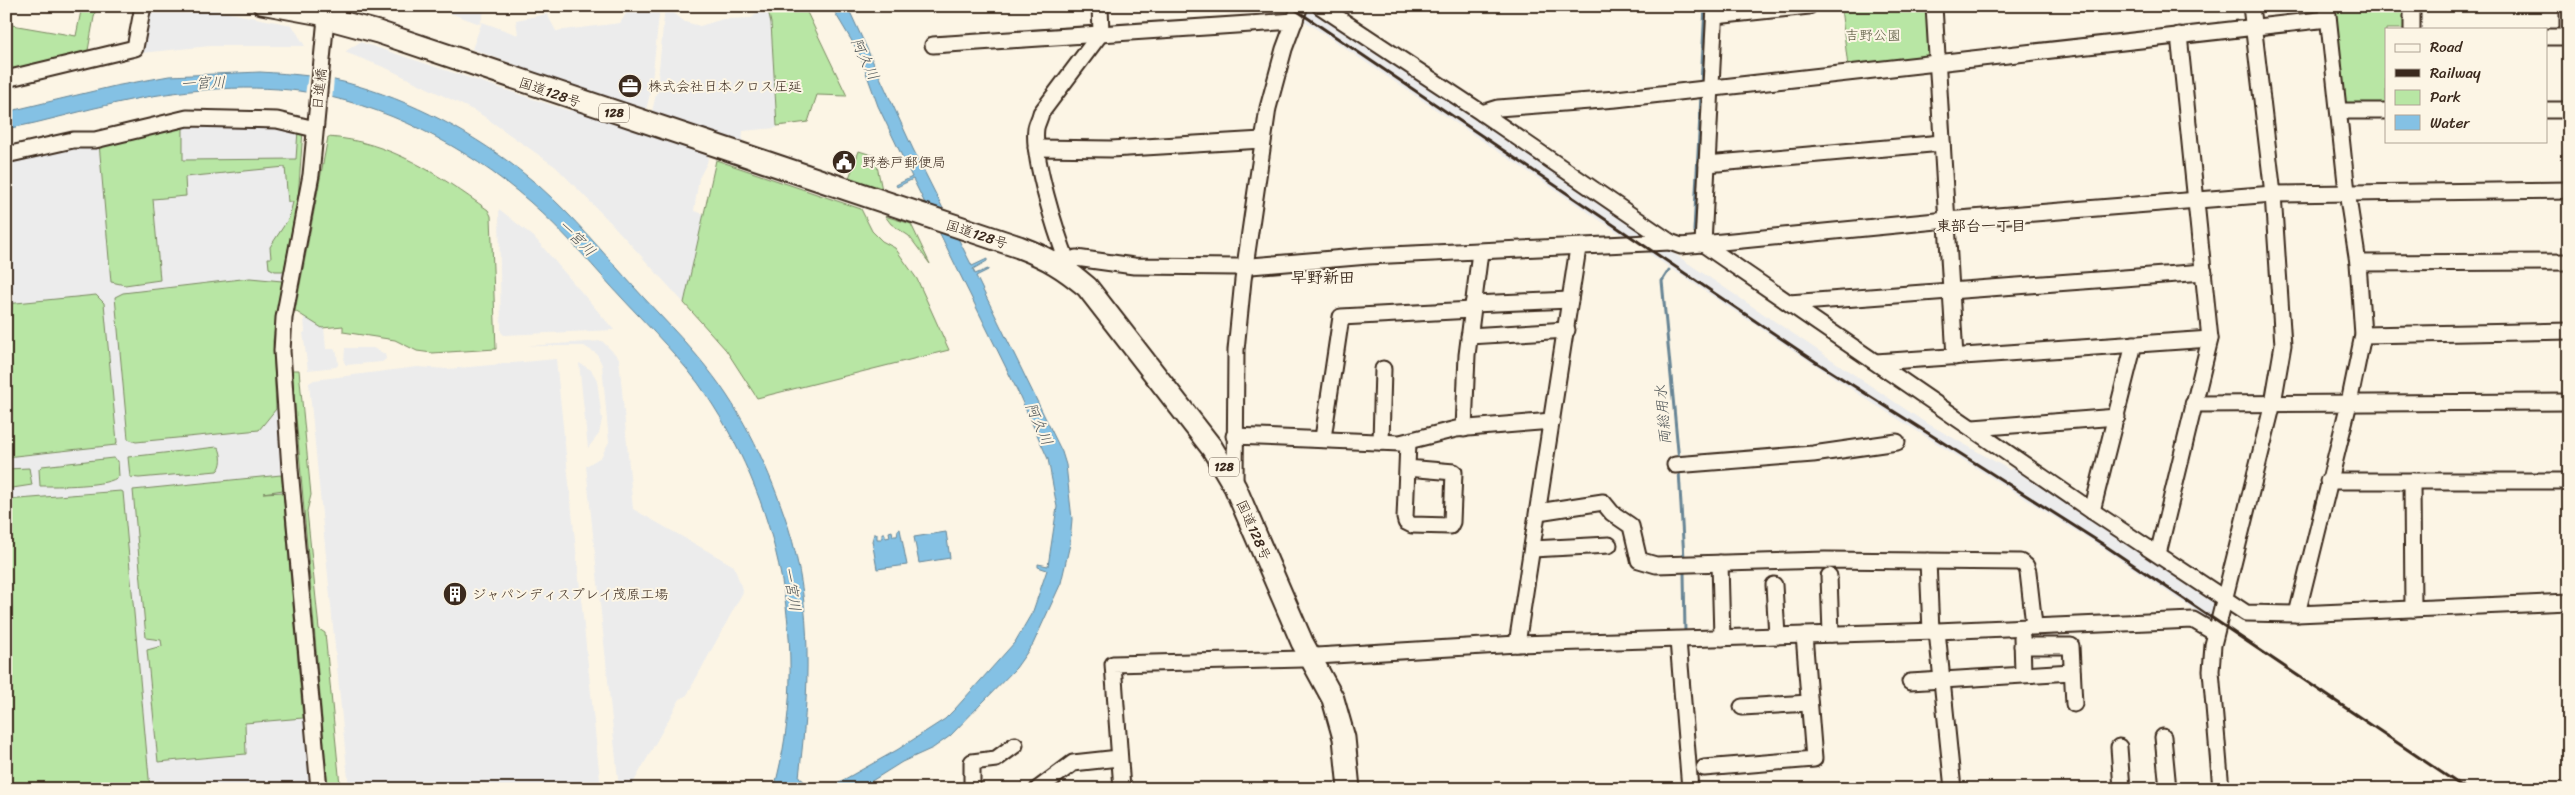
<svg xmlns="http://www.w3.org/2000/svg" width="2575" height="795" viewBox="0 0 2575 795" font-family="Sriracha,'Klee One',sans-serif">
	<rect width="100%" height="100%" fill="#fcf5e5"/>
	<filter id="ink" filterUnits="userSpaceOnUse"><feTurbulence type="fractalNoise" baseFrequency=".02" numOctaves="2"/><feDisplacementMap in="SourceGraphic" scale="10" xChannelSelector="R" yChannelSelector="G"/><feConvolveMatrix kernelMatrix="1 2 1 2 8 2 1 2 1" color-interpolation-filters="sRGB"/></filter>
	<g filter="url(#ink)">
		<g fill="#ececec">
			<polygon points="148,6 194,6 292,25 305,46 210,46 140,53"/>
			<polygon points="431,6 465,6 473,9 474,6 486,6 480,24"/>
			<polygon points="631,6 660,6 651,90 645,114 524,74 524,68 472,49 482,22 518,35 516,20 547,14 556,31 620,23"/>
			<polygon points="665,6 685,22 700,26 723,19 752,18 764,6 767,6 771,23 777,128 743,131 742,145 651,116 657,90"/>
			<polygon points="1308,7 1655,241 1632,242 1303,20"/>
			<polygon points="360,42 570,111 571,108 709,153 707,163 699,178 694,211 704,214 684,303 612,224 556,167 479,113 386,68 347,53 346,51"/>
			<polygon points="183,122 248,123 303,131 298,198 277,305 273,357 310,789 6,789 6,159"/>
			<polygon points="499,209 534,237 614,330 504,335 501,332"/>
			<polygon points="1661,245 1923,421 2010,470 2015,463 2217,603 2212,622 2100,546 1866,399 1639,247"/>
			<polygon points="304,317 324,327 326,349 334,349 337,353 338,365 336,367 308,370 303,333 305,332"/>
			<polygon points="602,341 619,358 633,509 734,566 743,592 687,695 680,699 630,789 619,789 586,466 601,457 609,442 602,365 597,354 584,346 527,346"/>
			<polygon points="345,348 373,348 385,354 386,359 382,362 346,365 344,362"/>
			<polygon points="556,359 601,789 349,789 309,383 314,380 417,367 447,369"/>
			<polygon points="579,363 591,370 597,380 602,419 599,434 588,448"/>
		</g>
		<g fill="#b8e6a4" stroke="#7a8861">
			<polygon points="82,6 96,6 87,56 6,75 6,24 76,36"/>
			<polygon points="767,6 804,6 847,96 817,95 808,122 777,126 771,23"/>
			<polygon points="1854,6 1928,6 1930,58 1848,67 1841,8"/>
			<polygon points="2331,6 2410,6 2411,29 2386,29 2386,108 2343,107"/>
			<polygon points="183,122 183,160 296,159 298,130 303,131 298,198 284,271 275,271 269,268 268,258 271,258 270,247 289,218 293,202 288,202 285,167 185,177 186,196 153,199 160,280 125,285 111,282 99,143"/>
			<path d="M328 137C390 141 439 175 488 210L491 216 496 349 432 353 417 351 395 340 343 332V326L322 328 295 311Z"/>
			<polygon points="859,151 875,156 882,190 849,178"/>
			<polygon points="716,160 861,209 872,231 882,241 895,248 917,279 949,350 757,398 726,350 684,303"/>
			<polygon points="885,216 911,224 930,264 909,236 891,224"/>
			<polygon points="250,278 282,281 273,341 276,409 259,430 136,442 128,439 115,297 123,293"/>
			<polygon points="96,295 104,303 117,442 116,445 6,457 6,304"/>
			<polygon points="292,370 299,370 311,495 307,511 319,629 325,633 340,785 337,785 337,789 328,789"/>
			<path d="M217 447 219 448C222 455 223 466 217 471L139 478 130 477 128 457Z"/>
			<path d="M113 458 118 461 119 476C110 487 55 486 40 486L39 469 42 466Z"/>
			<polygon points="29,468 32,485 6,489 6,469"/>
			<polygon points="281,475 283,490 263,493 283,492 303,718 245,723 246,754 158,762 147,650 162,646 161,640 146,638 133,490"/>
			<polygon points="121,491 123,492 150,789 6,789 6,500"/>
		</g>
		<g fill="#84c1e4" stroke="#678595">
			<polygon points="831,6 846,6 851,14 913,149 972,266 987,259 987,261 973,269 975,274 988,269 988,270 976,276 1062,452 1066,465 1072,519 1070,544 1061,583 1033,644 1016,668 950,736 933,748 902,762 859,789 827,789 897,750 945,719 955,709 1015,642 1033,611 1047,570 1038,567 1038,564 1048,566 1057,507 1048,459 1017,390 913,179 897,187 896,185 912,177 878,106 859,53"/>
			<path d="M260 72C293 74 326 76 358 86 423 105 488 142 539 186 574 217 603 253 634 287 658 314 685 340 707 368 744 414 770 471 788 526 814 607 809 695 799 777L806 783 808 789H774C812 651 781 499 698 383 672 349 640 318 611 286 585 257 560 228 530 202 466 146 383 103 299 91 244 84 175 90 121 102 82 110 45 122 6 129V112L115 86 169 76Z"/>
			<polygon points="900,529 907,565 877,569 872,541 874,534 877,534 877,539 882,539 882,533 884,533 886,538 890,537 889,532 892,531 893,536 897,536 898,530"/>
			<polygon points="946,532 950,558 919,563 914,537"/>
		</g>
		<polygon fill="#fcf5e5" points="308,74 334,78 332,101 305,95"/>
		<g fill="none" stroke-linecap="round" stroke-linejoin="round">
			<g stroke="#678595" stroke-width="3">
				<polyline points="1701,85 1705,6"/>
				<polyline points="1694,231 1701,95"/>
				<polyline points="1669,270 1662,281 1679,461"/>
				<polyline points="1679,470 1684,559"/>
				<polyline points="1684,572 1685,633"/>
			</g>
			<g stroke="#3b2a1e" stroke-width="19">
				<g id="minor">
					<polyline points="261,6 326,18 311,175 284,318 282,351 290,469 319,789"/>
					<polyline points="1320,6 1482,113 1670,242 1681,246 1947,220 2273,194 2569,190"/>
					<polyline points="1934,6 1955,357"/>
					<polyline points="2412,6 2412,29"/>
					<polyline points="2568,6 2568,37"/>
					<polyline points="1715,16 1809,6"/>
					<polyline points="2546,37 2569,37"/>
					<polyline points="933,45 1295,21"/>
					<polyline points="6,79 135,48 143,6"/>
					<polyline points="2546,110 2569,110"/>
					<polyline points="2340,111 2386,111"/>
					<polyline points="1482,113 1498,108 1616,99 2328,19"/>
					<polyline points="1036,148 1111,149 1262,140"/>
					<polyline points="6,155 73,140 95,140 187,118 277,120 315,129"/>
					<polyline points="1707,164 1942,143"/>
					<polyline points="1703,244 2092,511 2246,613 2297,614 2569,602"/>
					<polyline points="1703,244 1715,6"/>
					<path d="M1068 263C1056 233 1032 157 1036 128 1037 123 1040 118 1041 113L1101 33 1100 6"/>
					<polyline points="2358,263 2569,262"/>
					<polyline points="1062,266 1076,258 1134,266 1239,267 1368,256 1670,242"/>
					<polyline points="1789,303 2204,272"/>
					<polyline points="1473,304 1570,300"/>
					<polyline points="2363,335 2569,331"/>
					<polyline points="1469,336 1567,330"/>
					<polyline points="1876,362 2210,339"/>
					<polyline points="2193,404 2569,402"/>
					<polyline points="1973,428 2117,417"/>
					<polyline points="1464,429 1467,355 1480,252"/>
					<polyline points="1234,436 1400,443 1456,429 1552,421"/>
					<polyline points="1323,438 1341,317 1472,310"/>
					<polyline points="1381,442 1383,369"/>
					<polyline points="1675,465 1813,454 1897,442"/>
					<polyline points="1407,468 1454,472 1452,522 1450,526 1412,525 1406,522 1405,518 1408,442"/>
					<polyline points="2328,481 2569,481"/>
					<polyline points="2412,481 2413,609"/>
					<polyline points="1235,485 1236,350 1243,280 1268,108 1284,49 1300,6"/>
					<polyline points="2092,511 2134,344"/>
					<polyline points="1538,512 1603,502 1612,513 1631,526 1639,560 1656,565 1825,560 2020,562 2026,566 2028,572 2034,625"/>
					<polyline points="1532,549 1609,545"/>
					<polyline points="2158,554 2210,339 2179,35"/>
					<polyline points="1928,561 1931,631"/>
					<polyline points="1720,563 1722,638"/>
					<polyline points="1829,576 1831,634"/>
					<polyline points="1774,585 1777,636"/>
					<polyline points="2297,614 2349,403 2363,335 2358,263 2347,192 2327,6"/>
					<polyline points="1937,631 1953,789"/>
					<polyline points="2022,637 2023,674"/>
					<polyline points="1678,640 1690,789"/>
					<polyline points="1517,644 1578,248"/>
					<polyline points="2022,646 2071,646 2074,704"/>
					<polyline points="1910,682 2072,672"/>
					<polyline points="1742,707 1809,703"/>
					<polyline points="2163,737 2168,789"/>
					<polyline points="2119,747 2122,789"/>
					<polyline points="1704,768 1814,759 1804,635"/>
					<polyline points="972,789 972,762 996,759 1015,745"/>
					<polyline points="1038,789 1073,763 1119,758"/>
					<polyline points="1122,789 1113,664 1303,659 1317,656 1517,644 1937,631 2193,620 2215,633"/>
					<polyline points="2221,789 2211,671 2213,645 2273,403 2283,345 2273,194 2251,6"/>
				</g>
			</g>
			<g stroke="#3b2a1e" stroke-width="25">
				<path id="highway" d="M325 6 326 18 378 32 1019 247C1048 258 1063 267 1087 287L1212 448 1235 487 1302 642 1333 699 1344 738 1349 789"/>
			</g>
			<use href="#minor" stroke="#fcf5e5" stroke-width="15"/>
			<use href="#highway" stroke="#fcf5e5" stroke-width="21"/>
			<polyline stroke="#3b2a1e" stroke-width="3" points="1290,6 1816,362 2101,543 2466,789"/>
		</g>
	</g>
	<defs>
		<g id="office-disc" transform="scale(1.25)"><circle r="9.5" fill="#3b2a1e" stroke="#fcf5e5"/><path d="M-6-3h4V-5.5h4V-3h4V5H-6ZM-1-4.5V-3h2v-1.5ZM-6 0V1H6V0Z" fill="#fff"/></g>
		<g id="civic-disc" transform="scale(1.25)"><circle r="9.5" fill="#3b2a1e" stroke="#fcf5e5"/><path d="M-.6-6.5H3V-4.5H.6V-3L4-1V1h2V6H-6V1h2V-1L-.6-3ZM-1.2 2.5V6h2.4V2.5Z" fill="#fff"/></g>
		<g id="building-disc" transform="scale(1.25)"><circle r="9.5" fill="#3b2a1e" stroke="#fcf5e5"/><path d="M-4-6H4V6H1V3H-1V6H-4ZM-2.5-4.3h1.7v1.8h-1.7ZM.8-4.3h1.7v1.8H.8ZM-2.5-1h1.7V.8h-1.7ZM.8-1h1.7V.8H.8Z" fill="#fff"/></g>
	</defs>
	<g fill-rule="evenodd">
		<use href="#office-disc" x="630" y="86"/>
		<use href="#civic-disc" x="844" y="162"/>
		<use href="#building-disc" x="455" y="594"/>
	</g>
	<g text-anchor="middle" stroke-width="4" stroke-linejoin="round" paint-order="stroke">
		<g fill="#fcf5e5" stroke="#75675a" stroke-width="1">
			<rect x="599" y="103.5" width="30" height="19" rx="4"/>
			<rect x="1209" y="457.5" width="30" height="19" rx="4"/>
		</g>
		<g font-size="12" font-weight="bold" fill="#3b2a1e">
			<text x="614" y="117">128</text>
			<text x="1224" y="471">128</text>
		</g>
		<g font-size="14" fill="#5a5940" stroke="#fcf5e5">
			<text x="1873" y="40">吉野公園</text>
		</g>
		<g font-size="14" fill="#3b2a1e" stroke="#fcf5e5" text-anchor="start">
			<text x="648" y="91">株式会社日本クロス圧延</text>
			<text x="862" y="167">野巻戸郵便局</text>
			<text x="472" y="599">ジャパンディスプレイ茂原工場</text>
		</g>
		<g font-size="14" fill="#3b2a1e" stroke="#fcf5e5">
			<text transform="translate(319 89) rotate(-84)" y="5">日進橋</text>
			<text transform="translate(550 92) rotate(19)" y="5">国道128号</text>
			<text transform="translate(977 234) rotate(18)" y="5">国道128号</text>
			<text transform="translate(1254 530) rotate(66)" y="5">国道128号</text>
		</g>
		<g font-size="15" font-style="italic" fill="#515759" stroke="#fcf5e5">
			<text transform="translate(865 59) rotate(64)" y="5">阿久川</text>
			<text transform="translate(203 83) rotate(-2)" y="5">一宮川</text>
			<text transform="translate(577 238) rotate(45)" y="5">一宮川</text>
			<text transform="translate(1663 415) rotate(-95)" y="5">両総用水</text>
			<text transform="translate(1039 424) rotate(66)" y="5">阿久川</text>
			<text transform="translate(792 589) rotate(81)" y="5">一宮川</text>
		</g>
		<g font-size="15" font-weight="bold" fill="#3b2a1e" stroke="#fcf5e5">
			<text x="1981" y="231">東部台一丁目</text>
		</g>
		<g font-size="16" font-weight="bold" fill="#3b2a1e" stroke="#fcf5e5">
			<text x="1323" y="283">早野新田</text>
		</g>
	</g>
	<rect width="2575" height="795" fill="none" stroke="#fcf5e5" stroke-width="25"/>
	<rect x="12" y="12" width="2550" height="770" fill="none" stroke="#3b2a1e" stroke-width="2" filter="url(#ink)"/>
	<rect x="2385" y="28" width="162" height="115" fill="#fcf5e5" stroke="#afa495"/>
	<rect x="2395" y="44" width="25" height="8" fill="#fcf5e5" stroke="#afa495"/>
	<text x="2430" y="52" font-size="15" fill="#3b2a1e">Road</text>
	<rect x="2395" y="69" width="25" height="8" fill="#3b2a1e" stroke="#afa495"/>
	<text x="2430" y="78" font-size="15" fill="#3b2a1e">Railway</text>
	<rect x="2395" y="90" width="25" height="15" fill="#b8e6a4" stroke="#afa495"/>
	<text x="2430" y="102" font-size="15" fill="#3b2a1e">Park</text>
	<rect x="2395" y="115" width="25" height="15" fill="#84c1e4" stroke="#afa495"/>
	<text x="2430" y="128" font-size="15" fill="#3b2a1e">Water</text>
</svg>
